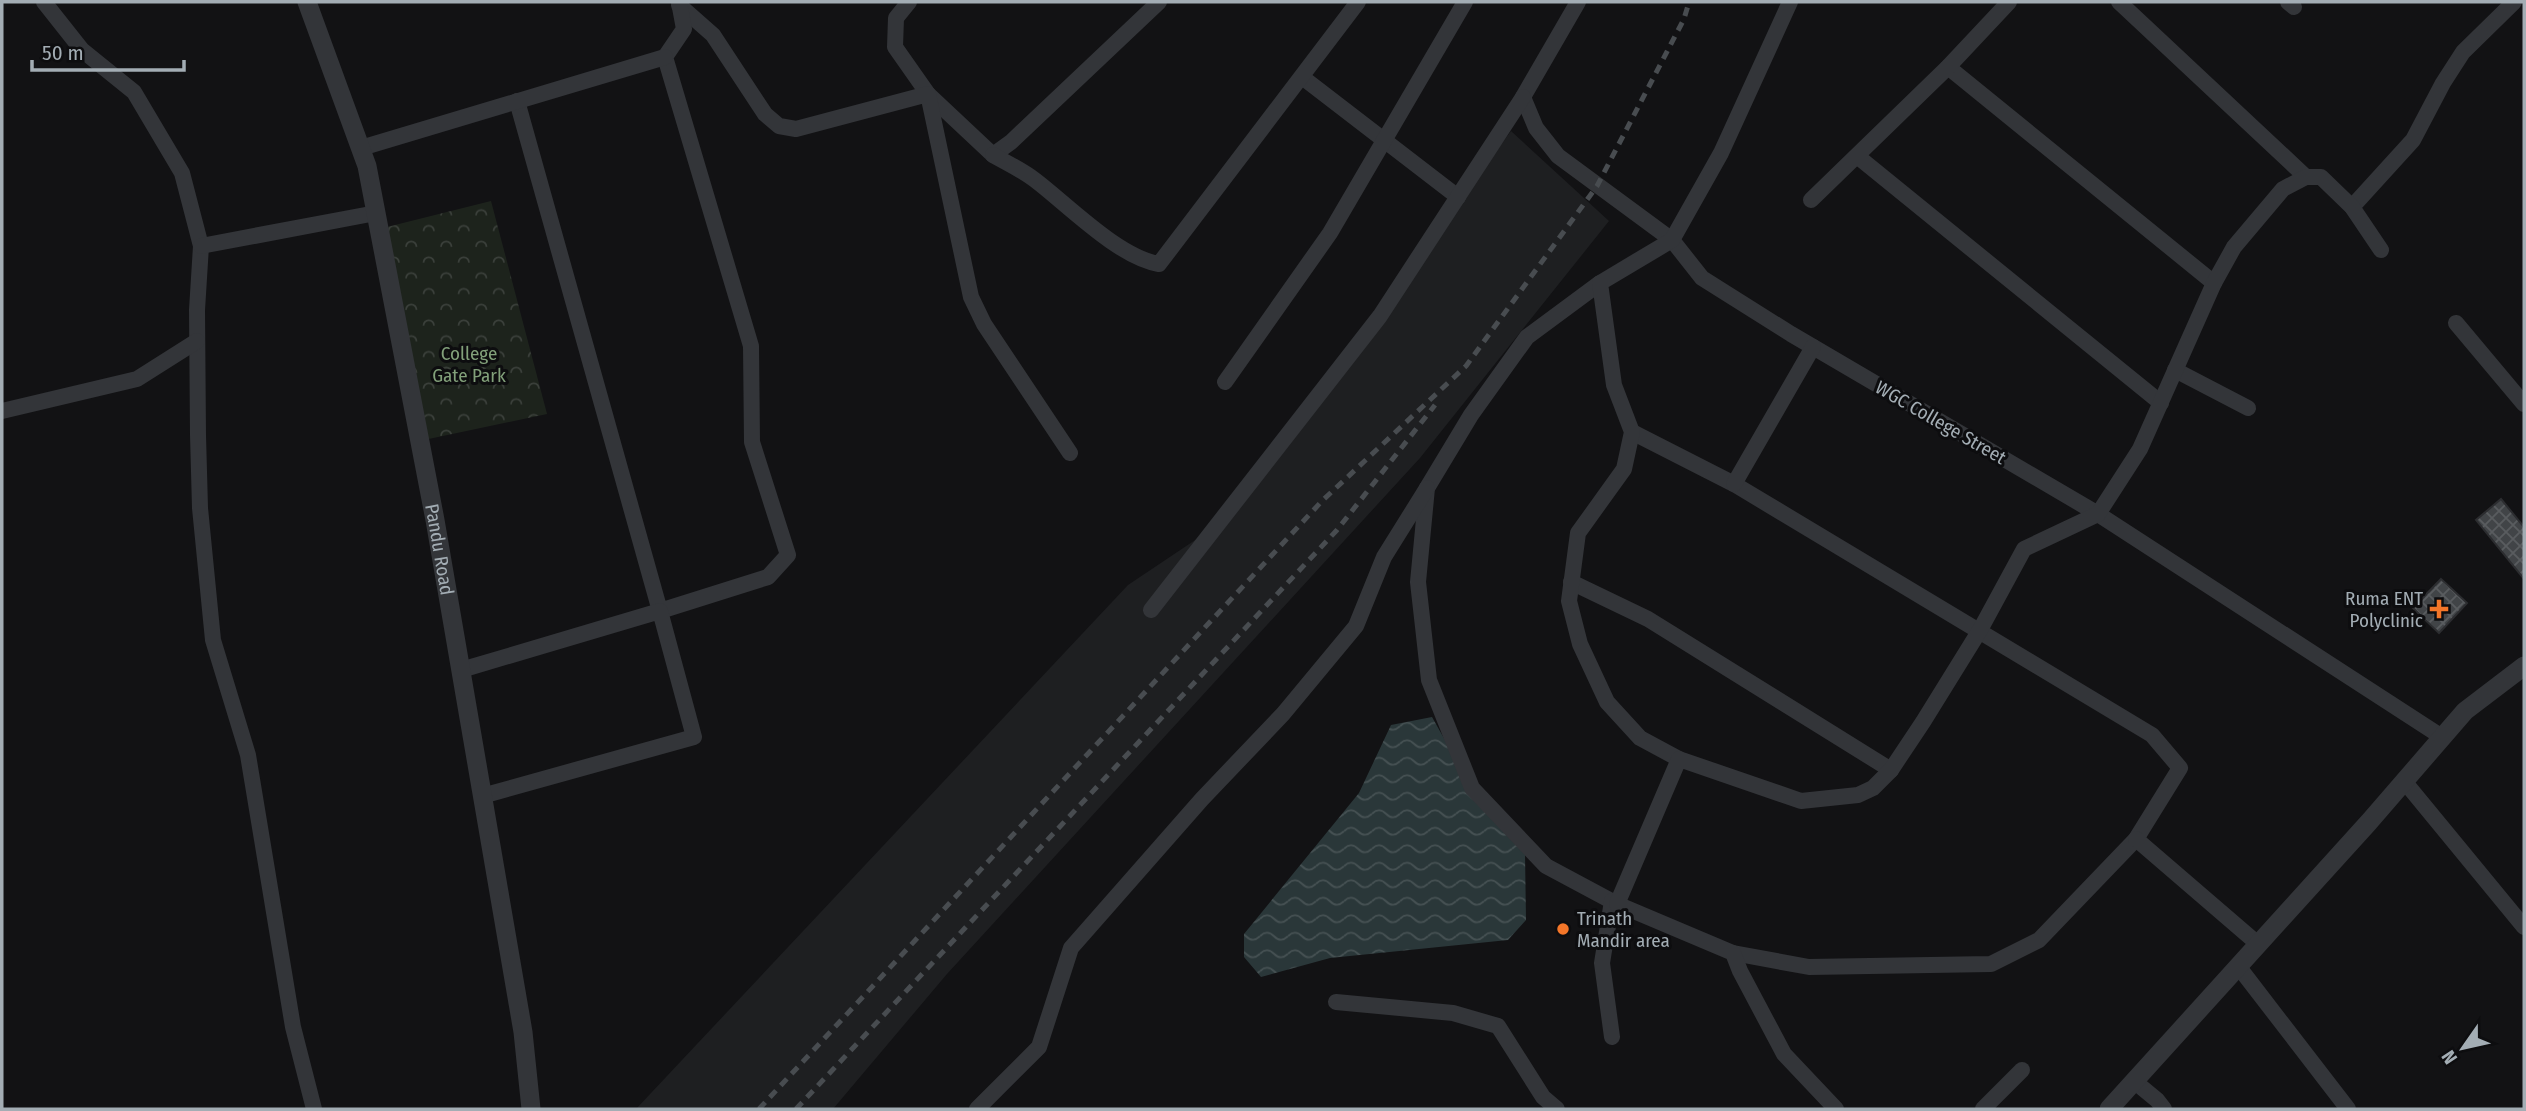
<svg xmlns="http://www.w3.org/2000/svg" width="2526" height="1111" viewBox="0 0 2526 1111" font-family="'Fira Sans Condensed',sans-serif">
	<defs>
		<pattern id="park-crowns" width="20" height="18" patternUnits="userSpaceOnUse" patternTransform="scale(1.75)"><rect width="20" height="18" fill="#1d231c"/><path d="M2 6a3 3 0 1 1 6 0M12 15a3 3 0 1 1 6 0" fill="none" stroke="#3b403b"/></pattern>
		<pattern id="water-waves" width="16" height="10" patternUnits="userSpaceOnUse" patternTransform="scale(1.75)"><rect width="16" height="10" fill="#2a3739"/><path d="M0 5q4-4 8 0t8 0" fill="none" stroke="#465153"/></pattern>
		<pattern id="building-cross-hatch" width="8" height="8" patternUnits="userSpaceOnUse" patternTransform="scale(1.75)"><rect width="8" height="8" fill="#414447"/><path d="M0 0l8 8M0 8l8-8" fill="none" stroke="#595c5f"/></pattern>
	</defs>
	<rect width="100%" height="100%" fill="#121214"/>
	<polygon fill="#1e1f21" points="1511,131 1609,221 1420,458 947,974 833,1109 636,1109 1128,585 1225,520"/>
	<polygon fill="url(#park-crowns)" points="491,201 547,414 419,441 379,229"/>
	<polygon fill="url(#water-waves)" points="1432,717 1472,788 1525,854 1526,920 1508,940 1330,958 1261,977 1244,957 1244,934 1359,793 1391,725"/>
	<g fill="url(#building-cross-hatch)" stroke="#2c2d30" stroke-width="2">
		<polygon points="2501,499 2524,527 2524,579 2476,520"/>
		<polygon points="2441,579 2467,603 2439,633 2413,608"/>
	</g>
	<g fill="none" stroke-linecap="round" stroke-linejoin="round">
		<g stroke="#333539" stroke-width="16">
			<polyline points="44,2 82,50 134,92 182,173 201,246 197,310 198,435 200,508 213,640 248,755 293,1027 314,1109"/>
			<polyline points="909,2 896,18 895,47 928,94 993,155 1011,142 1159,2"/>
			<polyline points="1578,2 1523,97 1536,128 1558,156 1672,240 1702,278 1791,334 2098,514 2442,737"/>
			<polyline points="2119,2 2306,177"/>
			<polyline points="2288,2 2294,7"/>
			<polyline points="679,5 713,35 765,114 779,126 796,129 928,94 971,297 984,324 1070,453"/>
			<polyline points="1948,67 2214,283"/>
			<polyline points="1302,77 1458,197"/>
			<polyline points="517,101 660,611 768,577 788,555 752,442 751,346 665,57 684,29 679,2"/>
			<polyline points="361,148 665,57"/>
			<path d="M993 155C1007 163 1022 170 1035 180 1068 205 1118 257 1159 264L1358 2"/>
			<polyline points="1857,156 2161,403"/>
			<polyline points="1811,200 1948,67 2009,2"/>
			<polyline points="2352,207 2413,140 2443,83 2463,52 2514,2"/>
			<polyline points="201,246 376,213"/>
			<polyline points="1600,283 1527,337 1471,415 1427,488 1418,582 1429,680 1472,788 1546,866 1617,904"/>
			<polyline points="2456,323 2524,404"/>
			<polyline points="2175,370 2248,408"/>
			<polyline points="1225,382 1330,233 1465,2"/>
			<polyline points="2,411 137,379 197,341"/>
			<polyline points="1632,432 1734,484 2152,735 2180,768 2136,839 2039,940 1991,964 1809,967 1733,953"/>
			<polyline points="1734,484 1813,347"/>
			<polyline points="1571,582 1648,619 1891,770"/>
			<polyline points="1151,610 1380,316 1523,97"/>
			<polyline points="461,670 660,611 694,737 482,796"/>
			<polyline points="1679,759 1640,738 1607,702 1580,644 1569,601 1578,533 1624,469 1632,432 1614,385 1600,283 1672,240 1721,153 1790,2"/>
			<polyline points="2404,781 2524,927"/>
			<polyline points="2136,839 2258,944"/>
			<polyline points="2238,966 2348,1109"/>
			<polyline points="1336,1002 1453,1013 1498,1026 1543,1097 1557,1109"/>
			<polyline points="1612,1037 1602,963 1612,901"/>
			<polyline points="2134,1081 2157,1100 2164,1109"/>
			<polyline points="977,1109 1039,1047 1071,948 1202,799 1283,714 1356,626 1384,557 1427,488"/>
			<polyline points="1836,1109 1784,1054 1740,971 1733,953 1617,904 1679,759 1801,801 1858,795 1873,788 1891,770 1923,722 1980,630 2024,549 2098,514 2140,449 2214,283 2234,247 2283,189 2306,177 2321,177 2352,207 2381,250"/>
			<polyline points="1983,1109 2022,1070"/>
		</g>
		<g stroke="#333539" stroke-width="19">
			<path id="s1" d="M307 2 367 166 435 520 523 1032 531 1109"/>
			<polyline points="2109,1109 2369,822 2465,711 2524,666"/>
		</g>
		<g stroke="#484c50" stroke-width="5" stroke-dasharray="9 7" stroke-linecap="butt">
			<polyline points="759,1109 1322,501 1466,366 1597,186 1684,19 1689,2"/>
			<polyline points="796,1109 1337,530 1435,405"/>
		</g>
	</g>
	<g fill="#f47629" stroke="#0d0d0f" stroke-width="2.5">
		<path d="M2435.5 598.5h7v7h7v7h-7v7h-7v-7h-7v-7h7z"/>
		<circle cx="1563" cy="929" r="7"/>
	</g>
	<g text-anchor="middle" stroke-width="6" stroke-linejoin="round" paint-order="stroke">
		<g font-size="19" fill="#82a07a" stroke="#0d0d0f">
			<text x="469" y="360">College<tspan x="469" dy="22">Gate Park</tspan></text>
		</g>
		<g font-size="19" fill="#a3adb4" stroke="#0d0d0f">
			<text transform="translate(1941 422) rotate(30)" y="7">WGC College Street</text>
			<text dy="7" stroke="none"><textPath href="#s1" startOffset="565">Pandu Road</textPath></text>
		</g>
		<g font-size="19" fill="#a3adb4" stroke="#0d0d0f" text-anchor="end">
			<text x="2423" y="605">Ruma ENT<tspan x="2423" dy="22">Polyclinic</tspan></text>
			<text x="1577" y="925" text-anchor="start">Trinath<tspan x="1577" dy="22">Mandir area</tspan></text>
		</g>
	</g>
	<rect width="2526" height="1111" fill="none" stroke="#a3adb4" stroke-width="7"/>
	<g transform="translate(2463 1048) rotate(236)" stroke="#0d0d0f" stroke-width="5" paint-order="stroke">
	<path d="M0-5L12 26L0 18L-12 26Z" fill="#a3adb4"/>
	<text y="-10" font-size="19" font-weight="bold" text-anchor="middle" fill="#a3adb4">N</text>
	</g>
	<path d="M32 60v10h152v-10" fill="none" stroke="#a3adb4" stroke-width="3.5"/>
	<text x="42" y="60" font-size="21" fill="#a3adb4" stroke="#0d0d0f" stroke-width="5" paint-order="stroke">50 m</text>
</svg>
